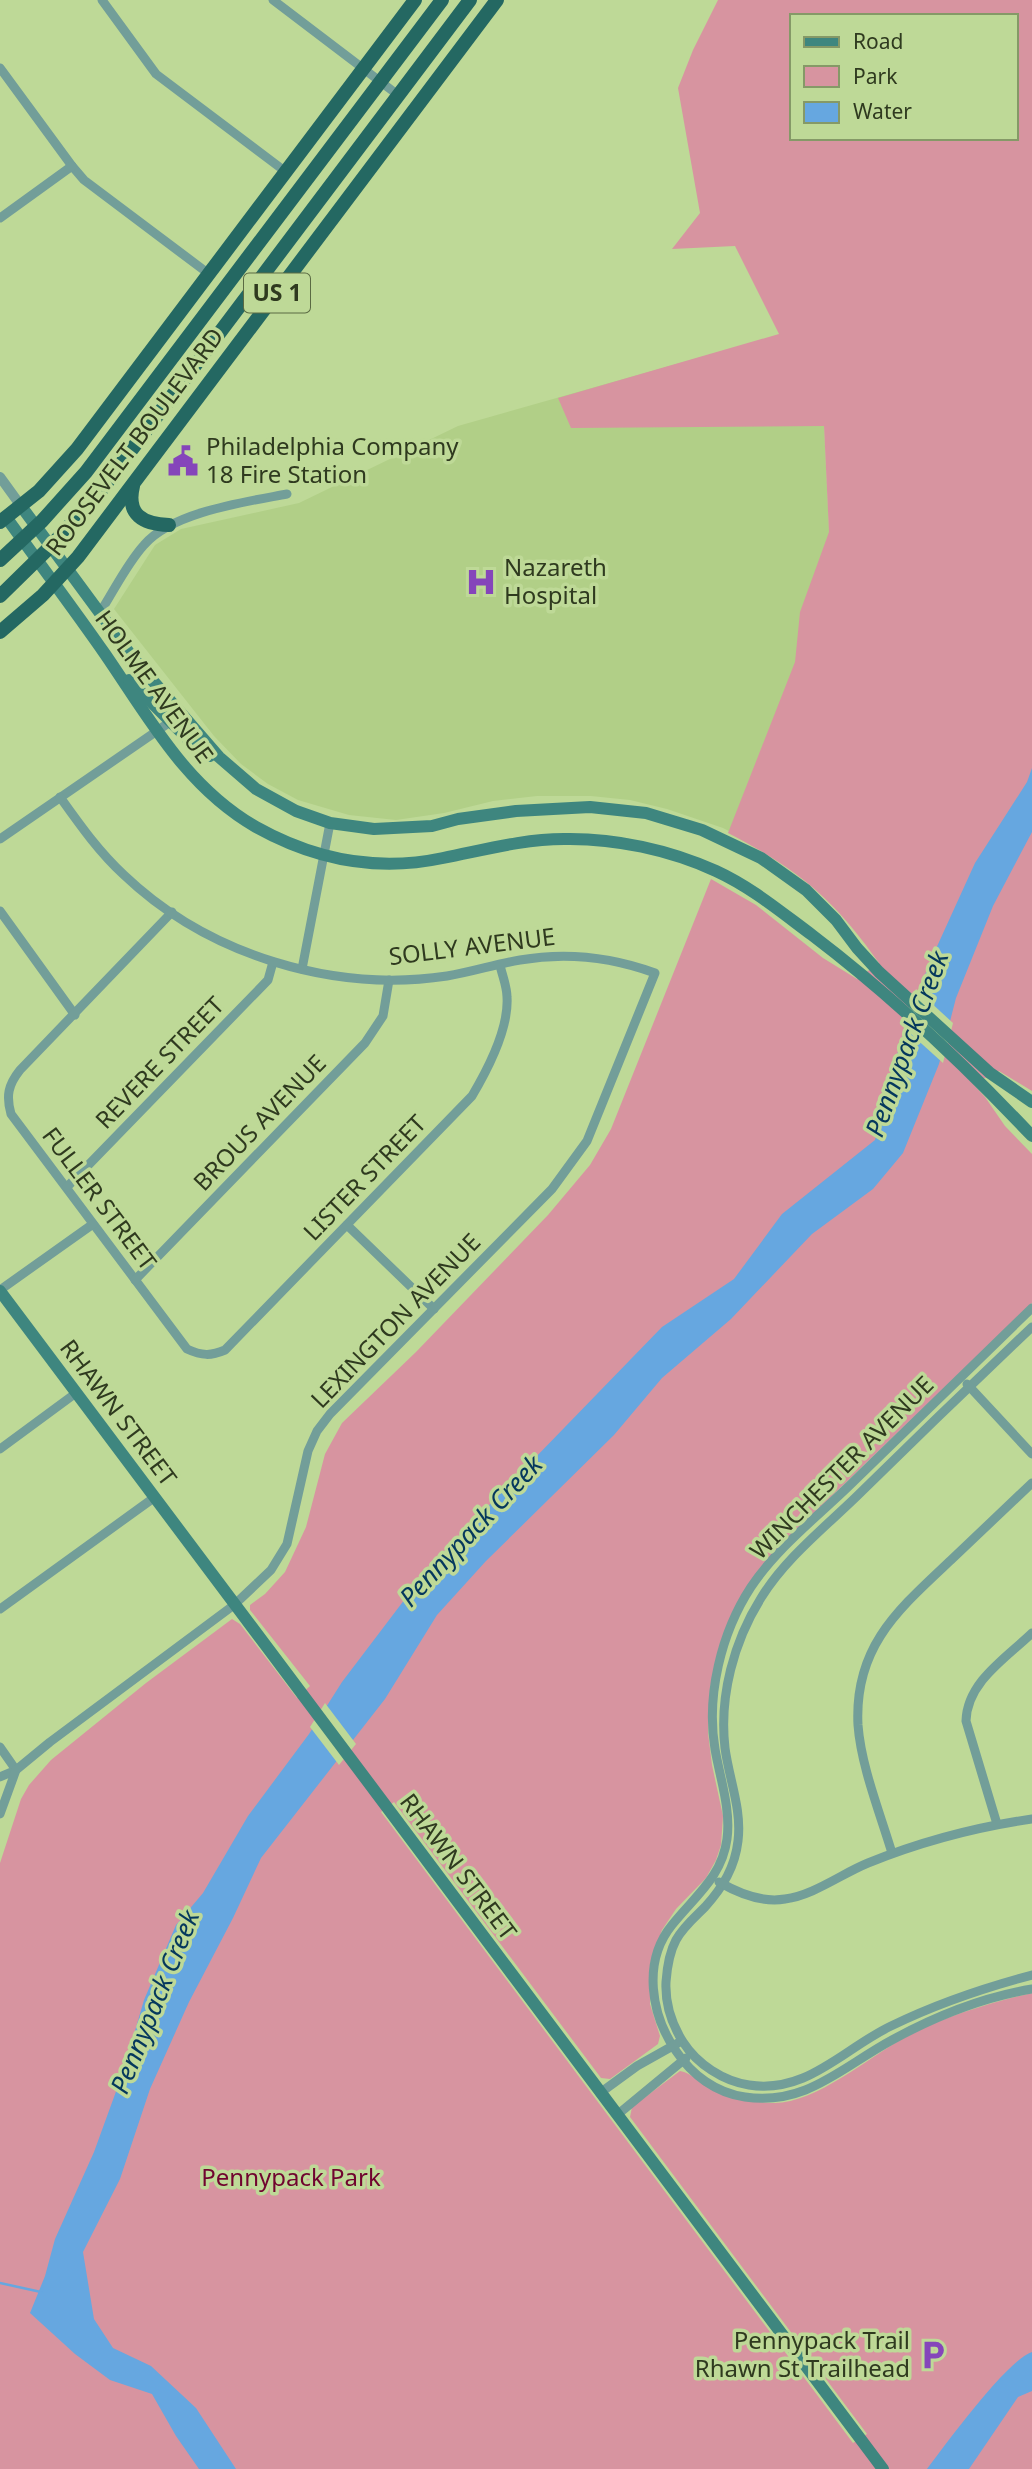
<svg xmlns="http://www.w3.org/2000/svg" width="1032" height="2469" viewBox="0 0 1032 2469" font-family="'Noto Sans',sans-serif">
	<rect width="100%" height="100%" fill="#bed997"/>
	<polygon fill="#b1cf87" points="779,335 824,426 838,717 762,848 723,828 667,809 630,800 591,796 537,796 493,801 444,813 396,820 349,815 298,800 268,784 241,764 214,736 114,609 155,545 181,529 299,503 458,426"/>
	<path fill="#d794a0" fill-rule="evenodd" d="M718 0H1032V1091L999 1071 973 1084 985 1097 1005 1126 1032 1154V1303L814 1513 759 1569 718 1652 710 1688 708 1733 712 1765 723 1816 721 1845 716 1860 706 1878 676 1909 662 1930 650 1964V2004L660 2036 658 2044 610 2079 601 2078 394 1802 381 1812 853 2443 867 2434 630 2117 632 2107 680 2071C691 2073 701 2083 711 2089 730 2100 753 2102 774 2103 817 2103 868 2057 906 2037 946 2016 989 2003 1032 1993V2469H0V1863L21 1799 29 1785 51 1760 146 1683 232 1619 240 1624 297 1698 310 1686 250 1610V1605L265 1594 285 1572 306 1527 325 1454 342 1423 416 1352 548 1215 590 1165 611 1129 711 879 756 905 823 958 857 979 879 963C834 899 798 869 728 833L795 662 800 612 829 532 824 426 571 428 558 398 779 334 735 246 672 249 700 213 678 88 693 50ZM792 16H1016V138H792Z"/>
	<g fill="#66a7e0">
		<polygon points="1032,768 1032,832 993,906 956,998 939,1064 903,1153 873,1189 812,1234 731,1319 662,1378 614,1435 486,1561 437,1615 385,1699 261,1858 233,1918 189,2002 150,2089 120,2179 83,2252 94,2319 113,2348 151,2366 196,2408 236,2469 199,2469 176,2436 152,2394 110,2380 75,2354 30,2313 45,2276 55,2239 94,2152 122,2075 144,2000 176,1925 203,1893 248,1816 309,1734 342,1682 430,1566 662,1327 734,1279 782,1214 875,1140 901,1040 929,964 975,863 1027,782"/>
		<path d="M1032 2352V2391L1018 2397 969 2469H927C946 2444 1007 2360 1032 2352Z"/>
	</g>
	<g fill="#bed997">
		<polygon points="916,989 953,1023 943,1063 902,1026"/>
		<polygon points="325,1703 356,1744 339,1765 310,1727"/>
	</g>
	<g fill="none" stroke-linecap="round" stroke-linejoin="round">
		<polyline stroke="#66a7e0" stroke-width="2.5" points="0,2283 41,2292"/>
		<g stroke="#729e99" stroke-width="9">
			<polyline points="102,0 156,74 286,172"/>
			<polyline points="273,0 398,95"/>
			<polyline points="0,68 72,166 84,180 209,274"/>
			<polyline points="0,218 72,166"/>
			<path d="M99 614C114 591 126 565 144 545 172 512 245 502 287 494"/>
			<polyline points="0,839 183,713"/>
			<polyline points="0,911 75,1015"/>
			<path d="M172 912 20 1070C8 1085 6 1096 11 1114L187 1349C202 1356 211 1356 225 1350L472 1096C488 1069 509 1028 507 997 507 986 502 975 500 965"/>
			<polyline points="302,969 330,823"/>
			<polyline points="67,1187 268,980 273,962"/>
			<polyline points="347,1225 434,1309"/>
			<polyline points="135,1280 365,1043 383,1016 389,980"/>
			<polyline points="0,1290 93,1224"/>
			<path d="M1032 1308C972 1367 911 1426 850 1485 817 1517 777 1548 751 1587 721 1633 706 1696 715 1749 720 1778 731 1809 727 1839 722 1877 695 1896 672 1925 642 1962 651 2015 676 2051 692 2075 716 2093 745 2097 806 2106 842 2067 892 2040 934 2017 984 1997 1032 1989"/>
			<path d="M1032 1327C973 1383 914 1440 856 1497 824 1528 785 1559 761 1598 734 1641 719 1696 725 1748 729 1779 742 1809 738 1841 735 1867 723 1887 705 1907 695 1917 683 1927 676 1940 669 1953 667 1968 666 1982 665 2004 671 2023 683 2042 697 2064 723 2081 749 2085 807 2094 843 2049 891 2026 936 2004 983 1988 1032 1975"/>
			<polyline points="967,1384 1032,1454"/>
			<polyline points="0,1449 76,1393"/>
			<polyline points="0,1609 155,1497"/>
			<polyline points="0,1747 16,1770 0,1777"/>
			<path d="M0 1814 16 1770 50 1742 234 1605 271 1570 287 1544 308 1451 317 1431 330 1414 552 1189 587 1141 655 973C611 957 566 952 520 960 496 964 472 972 447 976 333 993 208 955 124 875 99 852 80 825 60 797"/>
			<path d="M997 1824 966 1721C967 1682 1006 1658 1032 1633"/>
			<path d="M892 1853C880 1813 861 1766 858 1725 854 1646 899 1609 951 1560 978 1534 1005 1509 1032 1483"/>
			<path d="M719 1882C738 1893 762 1903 785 1899 814 1895 841 1874 868 1863 920 1842 976 1827 1032 1819"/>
			<polyline points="600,2093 637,2066 678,2043"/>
			<polyline points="617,2115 686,2058"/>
		</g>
		<polyline stroke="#729e99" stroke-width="10" points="0,477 21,506"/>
		<g stroke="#3e867f" stroke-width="12">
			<polyline points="21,506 133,658 219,757 256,789 296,811 330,823 374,829 432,826 458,819 516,811 590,807 646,813 702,830 761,858 806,890 836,920 857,948 879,972 990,1073 1032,1102"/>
			<path d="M6 517C39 563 73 608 105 654 149 718 186 787 256 827 315 860 377 872 443 858 484 850 523 839 564 839 615 838 670 850 716 871 751 887 781 912 812 935 891 995 964 1064 1032 1136"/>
			<polyline points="129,680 191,742 210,756"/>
			<polyline points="0,1291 883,2469"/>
		</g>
		<g stroke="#246862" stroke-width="14">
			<path d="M133 486C126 515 143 524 169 525"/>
			<polyline points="0,522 39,491 77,449 415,0"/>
			<polyline points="0,560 42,521 86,472 442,0"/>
			<polyline points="0,596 51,546 99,493 470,0"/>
			<polyline points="0,632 43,595 78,557 497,0"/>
		</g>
	</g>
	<defs>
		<g id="civic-bare" transform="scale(2.415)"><path d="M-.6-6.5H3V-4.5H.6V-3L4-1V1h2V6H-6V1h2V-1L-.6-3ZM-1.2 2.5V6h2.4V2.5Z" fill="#8545ba" stroke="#bed997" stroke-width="2.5" paint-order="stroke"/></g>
		<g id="hospital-bare" transform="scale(2.415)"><path d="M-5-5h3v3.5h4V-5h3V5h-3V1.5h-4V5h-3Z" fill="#8545ba" stroke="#bed997" stroke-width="2.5" paint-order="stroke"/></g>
		<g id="parking-bare" transform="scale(2.415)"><path d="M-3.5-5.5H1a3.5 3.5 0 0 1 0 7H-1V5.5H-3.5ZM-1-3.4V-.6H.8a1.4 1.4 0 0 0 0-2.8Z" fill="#8545ba" stroke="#bed997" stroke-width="2.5" paint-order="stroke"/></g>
	</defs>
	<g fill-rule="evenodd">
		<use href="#civic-bare" x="183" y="461"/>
		<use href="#hospital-bare" x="481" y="582"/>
		<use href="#parking-bare" x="933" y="2355"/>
	</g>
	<g text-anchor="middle" stroke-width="7" stroke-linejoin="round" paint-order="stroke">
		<rect fill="#bed997" stroke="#5a6a43" stroke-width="2" x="244" y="273.5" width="66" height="39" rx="5"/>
		<g font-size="23" font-weight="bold" fill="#2f3a1f">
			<text x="277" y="301">US 1</text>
		</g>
		<g font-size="24" fill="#2f3a1f" stroke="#bed997">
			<text transform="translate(135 442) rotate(-53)" y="8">ROOSEVELT BOULEVARD</text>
			<text transform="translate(154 687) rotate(54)" y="8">HOLME AVENUE</text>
			<text transform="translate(472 947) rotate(-7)" y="8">SOLLY AVENUE</text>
			<text transform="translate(160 1063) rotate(-46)" y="8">REVERE STREET</text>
			<text transform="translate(260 1123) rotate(-46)" y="8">BROUS AVENUE</text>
			<text transform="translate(365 1178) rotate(-46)" y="8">LISTER STREET</text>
			<text transform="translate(99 1199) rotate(53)" y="8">FULLER STREET</text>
			<text transform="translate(396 1321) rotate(-46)" y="8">LEXINGTON AVENUE</text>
			<text transform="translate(118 1413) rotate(53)" y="8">RHAWN STREET</text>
			<text transform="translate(842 1468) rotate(-45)" y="8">WINCHESTER AVENUE</text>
			<text transform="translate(458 1867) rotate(53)" y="8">RHAWN STREET</text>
		</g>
		<g font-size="24" fill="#2f3a1f" stroke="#bed997" text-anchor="start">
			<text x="206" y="455">Philadelphia Company<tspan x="206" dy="28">18 Fire Station</tspan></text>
			<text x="504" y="576">Nazareth<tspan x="504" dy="28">Hospital</tspan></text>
			<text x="910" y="2349" text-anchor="end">Pennypack Trail<tspan x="910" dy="28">Rhawn St Trailhead</tspan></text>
		</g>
		<g font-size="24" fill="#70042f" stroke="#bed997">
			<text x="291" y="2186">Pennypack Park</text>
		</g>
		<g font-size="26" font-style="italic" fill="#05385d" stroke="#bed997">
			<text transform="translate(907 1044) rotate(-70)" y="9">Pennypack Creek</text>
			<text transform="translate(471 1531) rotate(-47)" y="9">Pennypack Creek</text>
			<text transform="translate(155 2002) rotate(-68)" y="9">Pennypack Creek</text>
		</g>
	</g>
	<rect x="790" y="14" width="228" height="126" fill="#bed997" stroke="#859967" stroke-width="2"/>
	<rect x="804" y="37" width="35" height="10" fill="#3e867f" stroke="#859967" stroke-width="2"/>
	<text x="853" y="49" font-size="21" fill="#2f3a1f">Road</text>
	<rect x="804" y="66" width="35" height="21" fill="#d794a0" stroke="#859967" stroke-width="2"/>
	<text x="853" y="84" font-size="21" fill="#2f3a1f">Park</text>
	<rect x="804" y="102" width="35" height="21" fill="#66a7e0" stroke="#859967" stroke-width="2"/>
	<text x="853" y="119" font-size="21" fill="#2f3a1f">Water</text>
</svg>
